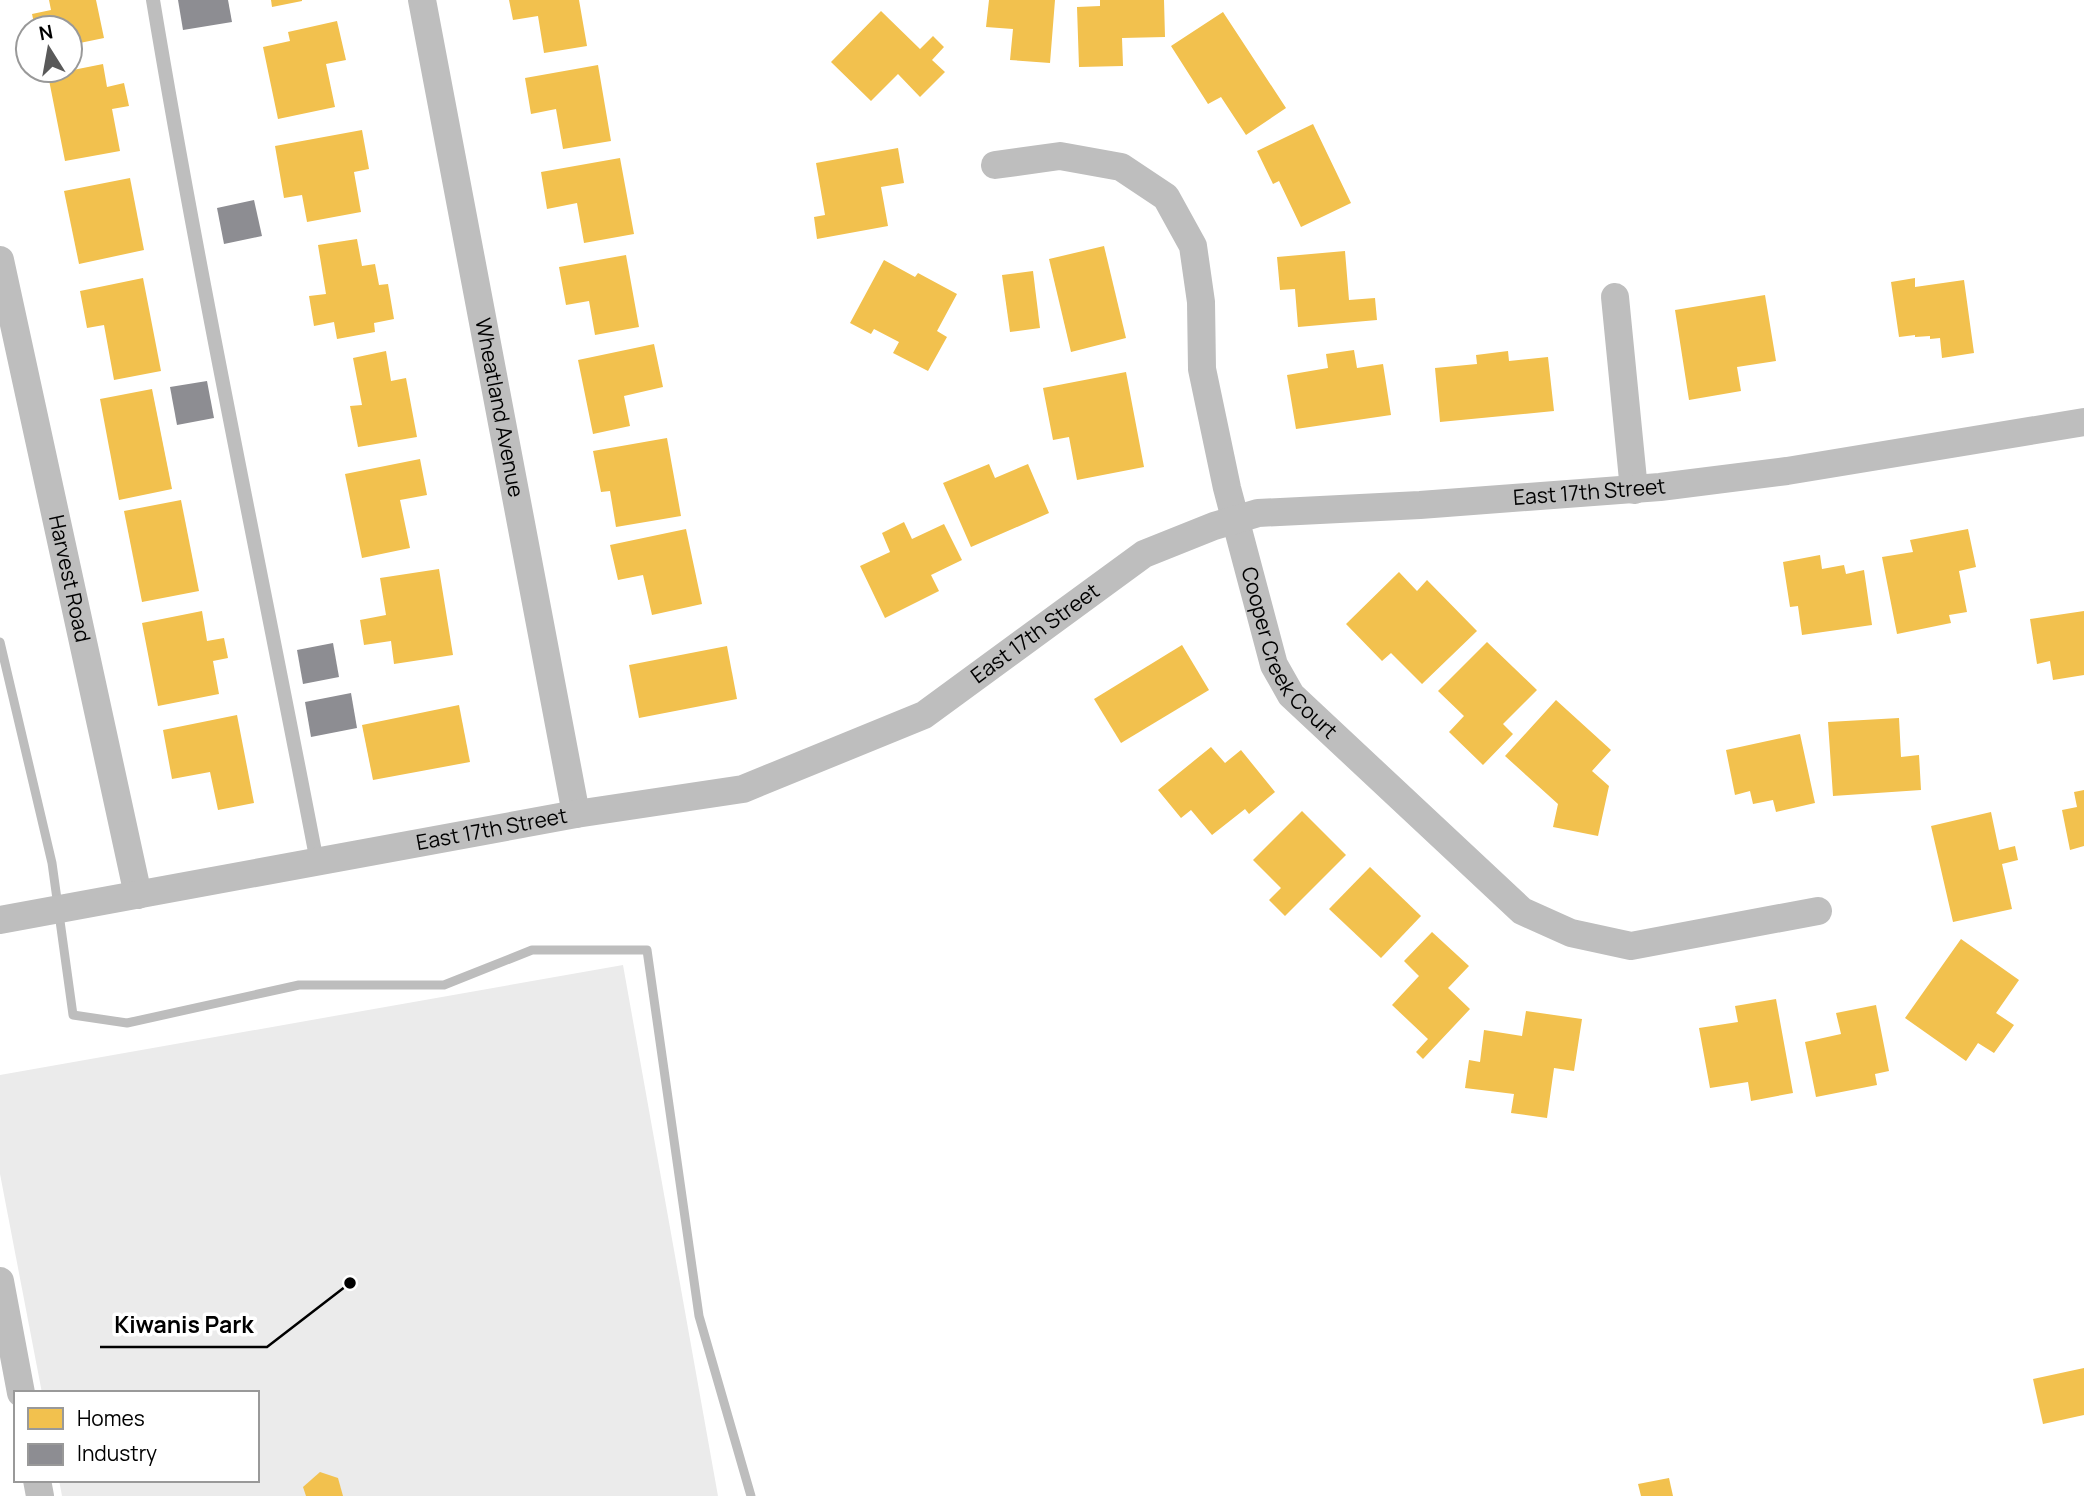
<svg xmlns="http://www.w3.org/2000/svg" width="2084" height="1496" viewBox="0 0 2084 1496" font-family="Manrope,sans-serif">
	<rect width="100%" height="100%" fill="#fff"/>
	<polygon fill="#ebebeb" points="623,965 718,1496 62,1496 59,1480 257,1480 257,1393 42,1393 0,1174 0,1075"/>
	<g fill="#f2c14e">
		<polygon points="49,0 96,0 104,38 70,45 70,28 35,28 32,14 51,10"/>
		<polygon points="271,0 302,0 302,1 272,7"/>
		<polygon points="509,0 579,0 587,46 544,53 538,16 513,20"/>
		<polygon points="989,0 1055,0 1050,63 1010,60 1013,29 986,27"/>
		<polygon points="1100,0 1164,0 1165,37 1122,38 1123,66 1079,67 1077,7 1100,6"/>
		<polygon points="881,11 920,49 933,36 944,47 932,60 945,72 920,97 898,74 871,101 831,62"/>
		<polygon points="1223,12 1286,108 1246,135 1221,97 1208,104 1171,46"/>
		<polygon points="337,21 346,60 326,64 335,107 278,119 263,47 290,41 288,32"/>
		<polygon points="103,64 107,87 124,83 129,106 112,109 120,151 65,161 48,75"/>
		<polygon points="598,65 611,141 563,149 556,109 531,114 525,78"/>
		<polygon points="1313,124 1351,203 1301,227 1279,181 1273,184 1257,151"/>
		<polygon points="362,130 369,169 354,172 361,212 307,222 302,195 284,198 275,146"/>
		<polygon points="898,148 904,183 881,187 888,226 817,239 814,217 825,215 816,163"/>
		<polygon points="620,158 634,234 584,243 577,203 547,209 541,172"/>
		<polygon points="130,178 144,250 79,264 64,191"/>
		<polygon points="357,239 362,266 375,264 379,285 388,284 394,319 374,323 375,332 337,339 334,322 314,326 309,296 326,294 318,245"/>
		<polygon points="1104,246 1126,338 1071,352 1049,259"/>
		<polygon points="1345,251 1349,300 1375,298 1377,320 1298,327 1295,289 1280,290 1277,257"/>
		<polygon points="626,255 639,327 595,335 589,301 566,305 559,267"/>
		<polygon points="884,260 915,277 918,273 957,294 937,331 947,337 928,371 893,353 899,342 874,329 871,334 850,323"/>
		<polygon points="1033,271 1040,328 1010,332 1002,275"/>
		<polygon points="143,278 161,371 114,380 104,325 87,328 80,291"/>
		<polygon points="1915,278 1915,287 1964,280 1974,353 1942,358 1940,338 1930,339 1930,336 1915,337 1915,335 1899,337 1891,282"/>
		<polygon points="1765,295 1776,361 1737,367 1741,391 1689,400 1675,310"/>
		<polygon points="654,344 663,387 624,396 630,426 593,434 578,360"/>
		<polygon points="1354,350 1357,368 1383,364 1391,415 1296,429 1287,375 1328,368 1326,354"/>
		<polygon points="386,351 391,381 406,378 417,437 358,447 350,406 362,405 353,358"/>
		<polygon points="1508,351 1509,361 1548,357 1554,411 1440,422 1435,368 1477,364 1476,355"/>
		<polygon points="1126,372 1144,467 1077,480 1069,437 1053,440 1043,388"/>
		<polygon points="152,389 172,489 119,500 100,399"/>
		<polygon points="667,438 681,516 616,527 610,491 601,492 593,451"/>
		<polygon points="420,459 427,495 400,500 410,548 362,558 345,474"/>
		<polygon points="989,464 995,478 1028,464 1049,513 971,547 943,483"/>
		<polygon points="181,500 199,591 142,602 124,511"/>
		<polygon points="904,522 912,539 944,524 962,560 931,575 939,591 885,618 860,566 890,552 882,533"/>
		<polygon points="686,529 702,604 652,615 643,575 618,580 610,545"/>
		<polygon points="1968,529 1976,567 1959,571 1967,612 1949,615 1951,623 1897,634 1882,557 1913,552 1910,540"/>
		<polygon points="1820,555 1822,569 1844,565 1846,574 1864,570 1872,625 1802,635 1798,606 1790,607 1783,562"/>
		<polygon points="439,569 453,655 394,664 391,641 364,645 360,620 386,615 380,578"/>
		<polygon points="1399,572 1417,591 1427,580 1477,631 1422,684 1391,653 1382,661 1346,624"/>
		<polygon points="202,611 207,641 224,638 228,658 213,661 219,694 158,706 142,623"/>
		<polygon points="2084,611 2084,675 2053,680 2050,661 2037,664 2030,619"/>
		<polygon points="1487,642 1537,690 1503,724 1513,734 1483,765 1449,732 1464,716 1438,691"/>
		<polygon points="1182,645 1209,690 1121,743 1094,699"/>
		<polygon points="727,646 737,699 639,718 629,665"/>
		<polygon points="1556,700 1611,750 1592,771 1609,786 1598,836 1553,827 1558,804 1505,756"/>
		<polygon points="459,705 470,762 373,780 362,725"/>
		<polygon points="237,715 254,803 218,810 210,772 172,779 163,730"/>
		<polygon points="1899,718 1901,757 1919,755 1921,790 1833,796 1828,722"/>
		<polygon points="1800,734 1815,803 1776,812 1773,800 1753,804 1750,791 1735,795 1726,750"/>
		<polygon points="1211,747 1225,763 1241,750 1275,792 1249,814 1245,809 1212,835 1191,810 1181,818 1158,790"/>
		<polygon points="2084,790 2084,846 2070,850 2062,810 2077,807 2074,792"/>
		<polygon points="1302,811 1346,855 1285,916 1269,900 1281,888 1253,860"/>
		<polygon points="1991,812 1999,850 2015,846 2018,860 2002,864 2012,909 1953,922 1931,826"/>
		<polygon points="1370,867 1421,916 1381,958 1329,909"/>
		<polygon points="1432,932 1469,966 1448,988 1470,1009 1423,1059 1416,1052 1428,1039 1392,1005 1419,976 1404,961"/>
		<polygon points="1961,939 2019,980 1996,1013 2014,1025 1994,1053 1978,1043 1966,1061 1905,1018"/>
		<polygon points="1776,999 1793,1093 1751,1101 1748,1082 1710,1088 1699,1028 1738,1022 1735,1006"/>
		<polygon points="1876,1005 1889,1071 1875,1074 1877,1085 1816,1097 1805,1042 1841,1034 1836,1013"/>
		<polygon points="1526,1011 1582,1019 1574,1071 1554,1068 1547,1118 1511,1113 1514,1094 1465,1088 1469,1060 1480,1062 1484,1030 1522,1036"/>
		<polygon points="2084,1368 2084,1415 2043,1424 2033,1379"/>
		<polygon points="320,1472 338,1478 343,1496 306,1496 303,1487"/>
		<polygon points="1669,1478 1673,1496 1641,1496 1638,1484"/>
	</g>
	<g fill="#8d8d92">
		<polygon points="178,0 228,0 232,22 183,30"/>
		<polygon points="254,200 262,236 224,244 217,208"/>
		<polygon points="207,381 214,418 177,425 170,387"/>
		<polygon points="333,643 339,677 303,684 297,650"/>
		<polygon points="351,693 357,728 311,737 305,702"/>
	</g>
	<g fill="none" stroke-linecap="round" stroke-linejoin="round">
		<polyline stroke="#bdbdbd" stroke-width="9" points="0,642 52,863 73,1015 127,1023 299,985 444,985 532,950 647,950 699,1316 751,1496"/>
		<path stroke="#bebebe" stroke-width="14" d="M153 0C201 289 262 575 317 862"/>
		<g stroke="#bebebe" stroke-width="28">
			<path id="s1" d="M422 0 576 814"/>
			<path id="s2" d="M995 165 1060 156 1121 167 1166 197 1193 246 1201 302 1202 369 1227 488 1274 665 1291 695 1522 911 1571 933 1631 946 1818 911"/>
			<path id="s3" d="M0 260 138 895"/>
			<polyline points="1615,297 1634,490"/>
			<path id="s4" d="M0 920 576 814 743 789 924 715 1144 554 1214 526 1258 513 1420 505 1660 487 1787 471 2084 422"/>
			<polyline points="0,1281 21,1393"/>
			<polyline points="37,1480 40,1496"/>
		</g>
	</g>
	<g text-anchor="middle" stroke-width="7" stroke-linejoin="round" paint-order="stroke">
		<g font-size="21" fill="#000" stroke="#fff">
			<text dy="7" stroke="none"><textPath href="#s1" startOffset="415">Wheatland Avenue</textPath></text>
			<text dy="7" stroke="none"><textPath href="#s4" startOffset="1676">East 17th Street</textPath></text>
			<text dy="7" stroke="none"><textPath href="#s3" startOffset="326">Harvest Road</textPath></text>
			<text dy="7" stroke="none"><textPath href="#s4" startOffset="1088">East 17th Street</textPath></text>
			<text dy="7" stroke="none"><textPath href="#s2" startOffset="662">Cooper Creek Court</textPath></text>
			<text dy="7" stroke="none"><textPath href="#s4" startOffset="500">East 17th Street</textPath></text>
		</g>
	</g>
	<path fill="none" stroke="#000" stroke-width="2.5" d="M350 1283L267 1347H100"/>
	<circle fill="#000" stroke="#fff" stroke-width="2.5" cx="350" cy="1283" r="7"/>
	<g font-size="23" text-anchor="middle" font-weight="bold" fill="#000" stroke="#fff" stroke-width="7" stroke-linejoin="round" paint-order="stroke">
		<text x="184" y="1333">Kiwanis Park</text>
	</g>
	<rect x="14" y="1391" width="245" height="91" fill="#ffffff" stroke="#999999" stroke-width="2"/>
	<rect x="28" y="1408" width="35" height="21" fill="#f2c14e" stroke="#999999" stroke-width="2"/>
	<text x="77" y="1426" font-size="21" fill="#000000">Homes</text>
	<rect x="28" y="1444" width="35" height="21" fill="#8d8d92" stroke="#999999" stroke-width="2"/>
	<text x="77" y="1461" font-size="21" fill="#000000">Industry</text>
	<g transform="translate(49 49) rotate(349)"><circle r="33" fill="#ffffff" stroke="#999999" stroke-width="2"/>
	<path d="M0-5L12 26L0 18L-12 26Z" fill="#595959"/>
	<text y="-10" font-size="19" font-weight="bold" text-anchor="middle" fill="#000000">N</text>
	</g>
</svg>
